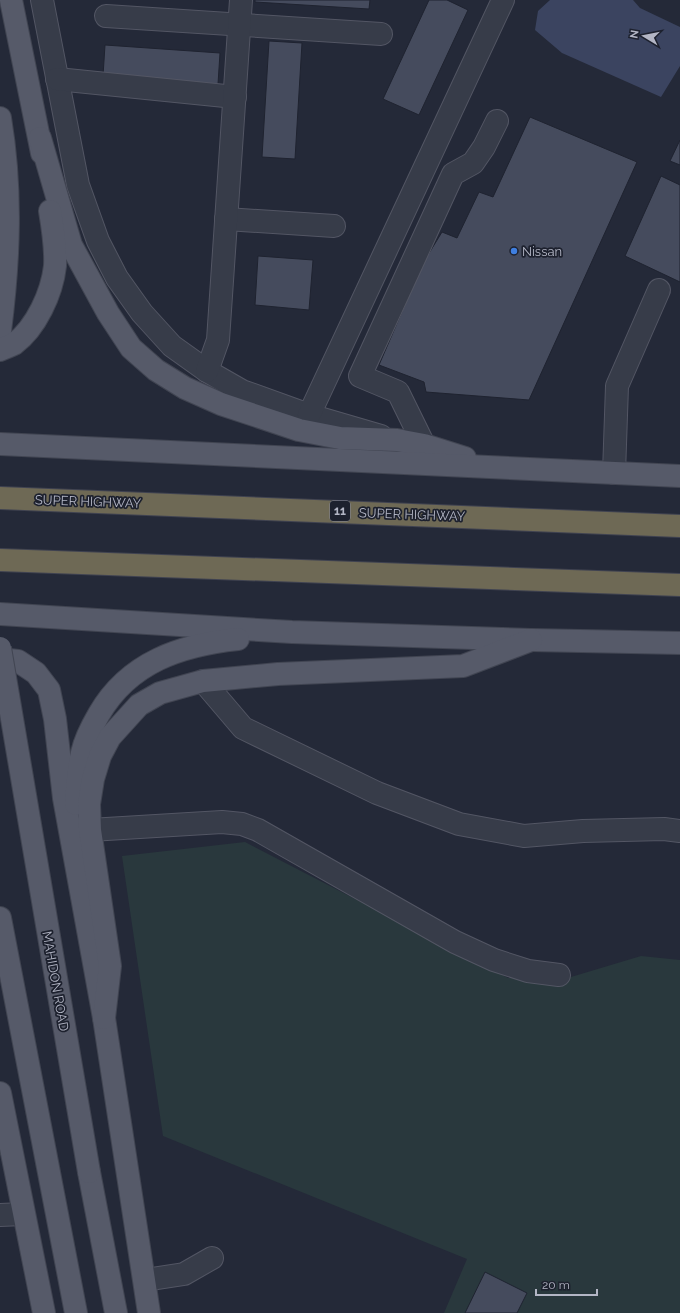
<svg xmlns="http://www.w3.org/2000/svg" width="680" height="1313" viewBox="0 0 680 1313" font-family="Raleway,sans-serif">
	<rect width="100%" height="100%" fill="#242938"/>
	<polygon fill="#29383d" points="245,842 508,978 571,977 641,956 680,960 680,1313 444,1313 467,1259 163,1136 122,856"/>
	<polygon fill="#3b4460" points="550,0 633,0 640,8 680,27 680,66 661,97 562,53 535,30 538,11"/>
	<g fill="#454b5d" stroke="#1f2330">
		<polygon points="255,0 370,0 369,9 255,2"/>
		<polygon points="429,0 447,0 468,10 419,115 383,99"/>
		<polygon points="269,41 302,43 295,159 262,157"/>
		<polygon points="105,45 220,53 218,84 103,76"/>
		<polygon points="530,117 637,162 529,400 426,392 424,382 379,365 423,263 442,232 457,238 479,192 493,197"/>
		<polygon points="680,140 680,165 670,161"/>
		<polygon points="661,176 680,185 680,282 625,256"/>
		<polygon points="258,256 313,260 309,310 255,305"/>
		<polygon points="485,1272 527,1293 517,1313 465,1313"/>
	</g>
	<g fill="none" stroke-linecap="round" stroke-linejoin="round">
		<g stroke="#535664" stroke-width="24">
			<g id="minor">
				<polyline points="42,0 78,185 98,241 117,278 142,313 172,346 207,371 242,391 309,415 381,436"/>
				<polyline points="106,16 381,34"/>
				<polyline points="57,79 235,97"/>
				<polyline points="226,219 334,226"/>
				<polyline points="207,371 218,340 241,0"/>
				<polyline points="309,415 503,0"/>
				<polyline points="424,445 398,392 360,376 453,174 473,163 484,147 497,121"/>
				<polyline points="614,473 617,386 659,290"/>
				<polyline points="203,681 243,728 377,793 459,824 524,836 583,831 664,829 680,831"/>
				<polyline points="90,830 222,822 242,824 258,830 455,942 494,960 528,971 559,975"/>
				<polyline points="0,1215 23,1214"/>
				<polyline points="145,1280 184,1274 212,1258"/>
			</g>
		</g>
		<g stroke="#414552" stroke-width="24">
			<g id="major">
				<polyline points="11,0 42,153"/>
				<path d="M0 118C12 190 9 260 0 331"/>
				<polyline points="40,138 71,245 108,313 131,348 156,370 185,388 221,404 299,430 340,438 397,440 424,445 465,458"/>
				<path d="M0 350C4 348 10 346 14 344 36 328 52 293 55 266 56 248 53 229 50 211"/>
				<polyline points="0,444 680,476"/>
				<polyline points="0,614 292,632 531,640 680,643"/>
				<polyline points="0,659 18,661 36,673 49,690 55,719 64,798 104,1018 149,1313"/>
				<path d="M76 804C77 787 78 770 82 753 85 739 92 726 99 714 129 662 181 645 238 639"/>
				<polyline points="0,918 76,1313"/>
				<polyline points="104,1018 110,966 90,830 89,804 93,779 100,756 110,737 139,705 160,693 203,681 278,674 463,666 531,640"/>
				<polyline points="0,1093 44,1313"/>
				<polyline points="89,1172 116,1313"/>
			</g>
		</g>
		<g stroke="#404351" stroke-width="24">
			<g id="highway">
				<polyline points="0,498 680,526"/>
				<polyline points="0,560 680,585"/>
			</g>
		</g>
		<use href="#minor" stroke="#373c49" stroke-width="22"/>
		<use href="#major" stroke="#565a69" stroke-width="22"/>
		<use href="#highway" stroke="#6e6955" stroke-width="22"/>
		<g stroke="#414552" stroke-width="24" stroke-linecap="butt">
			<polyline id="major-bridge" points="0,648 89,1172"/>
		</g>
		<use href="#major-bridge" stroke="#565a69" stroke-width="22"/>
	</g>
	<circle fill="#3f7fe0" stroke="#1d212e" stroke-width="1.5" cx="514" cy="251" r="4"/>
	<g text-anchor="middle" stroke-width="3.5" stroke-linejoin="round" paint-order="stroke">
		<rect fill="#1d212e" stroke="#868998" stroke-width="1" x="330" y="501" width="20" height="20" rx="3"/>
		<g font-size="12" font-weight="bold" fill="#b3b6c5">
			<text x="340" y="515">11</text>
		</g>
		<g font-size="13" fill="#b3b6c5" stroke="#1d212e" text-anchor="start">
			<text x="522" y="256">Nissan</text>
		</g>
		<g font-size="13" fill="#b3b6c5" stroke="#1d212e">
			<text transform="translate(88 501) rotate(2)" y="5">SUPER HIGHWAY</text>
			<text transform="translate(412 514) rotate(2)" y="5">SUPER HIGHWAY</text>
			<text transform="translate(56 981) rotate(80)" y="5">MAHIDON ROAD</text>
		</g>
	</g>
	<g transform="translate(644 36) rotate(280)" stroke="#1d212e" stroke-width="3" paint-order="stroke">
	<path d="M0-3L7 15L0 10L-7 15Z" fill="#b3b6c5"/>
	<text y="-6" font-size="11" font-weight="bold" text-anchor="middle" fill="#b3b6c5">N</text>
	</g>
	<path d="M536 1289v6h61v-6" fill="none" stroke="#b3b6c5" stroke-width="2"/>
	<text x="542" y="1289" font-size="12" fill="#b3b6c5" stroke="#1d212e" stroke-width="3" paint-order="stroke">20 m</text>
</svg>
